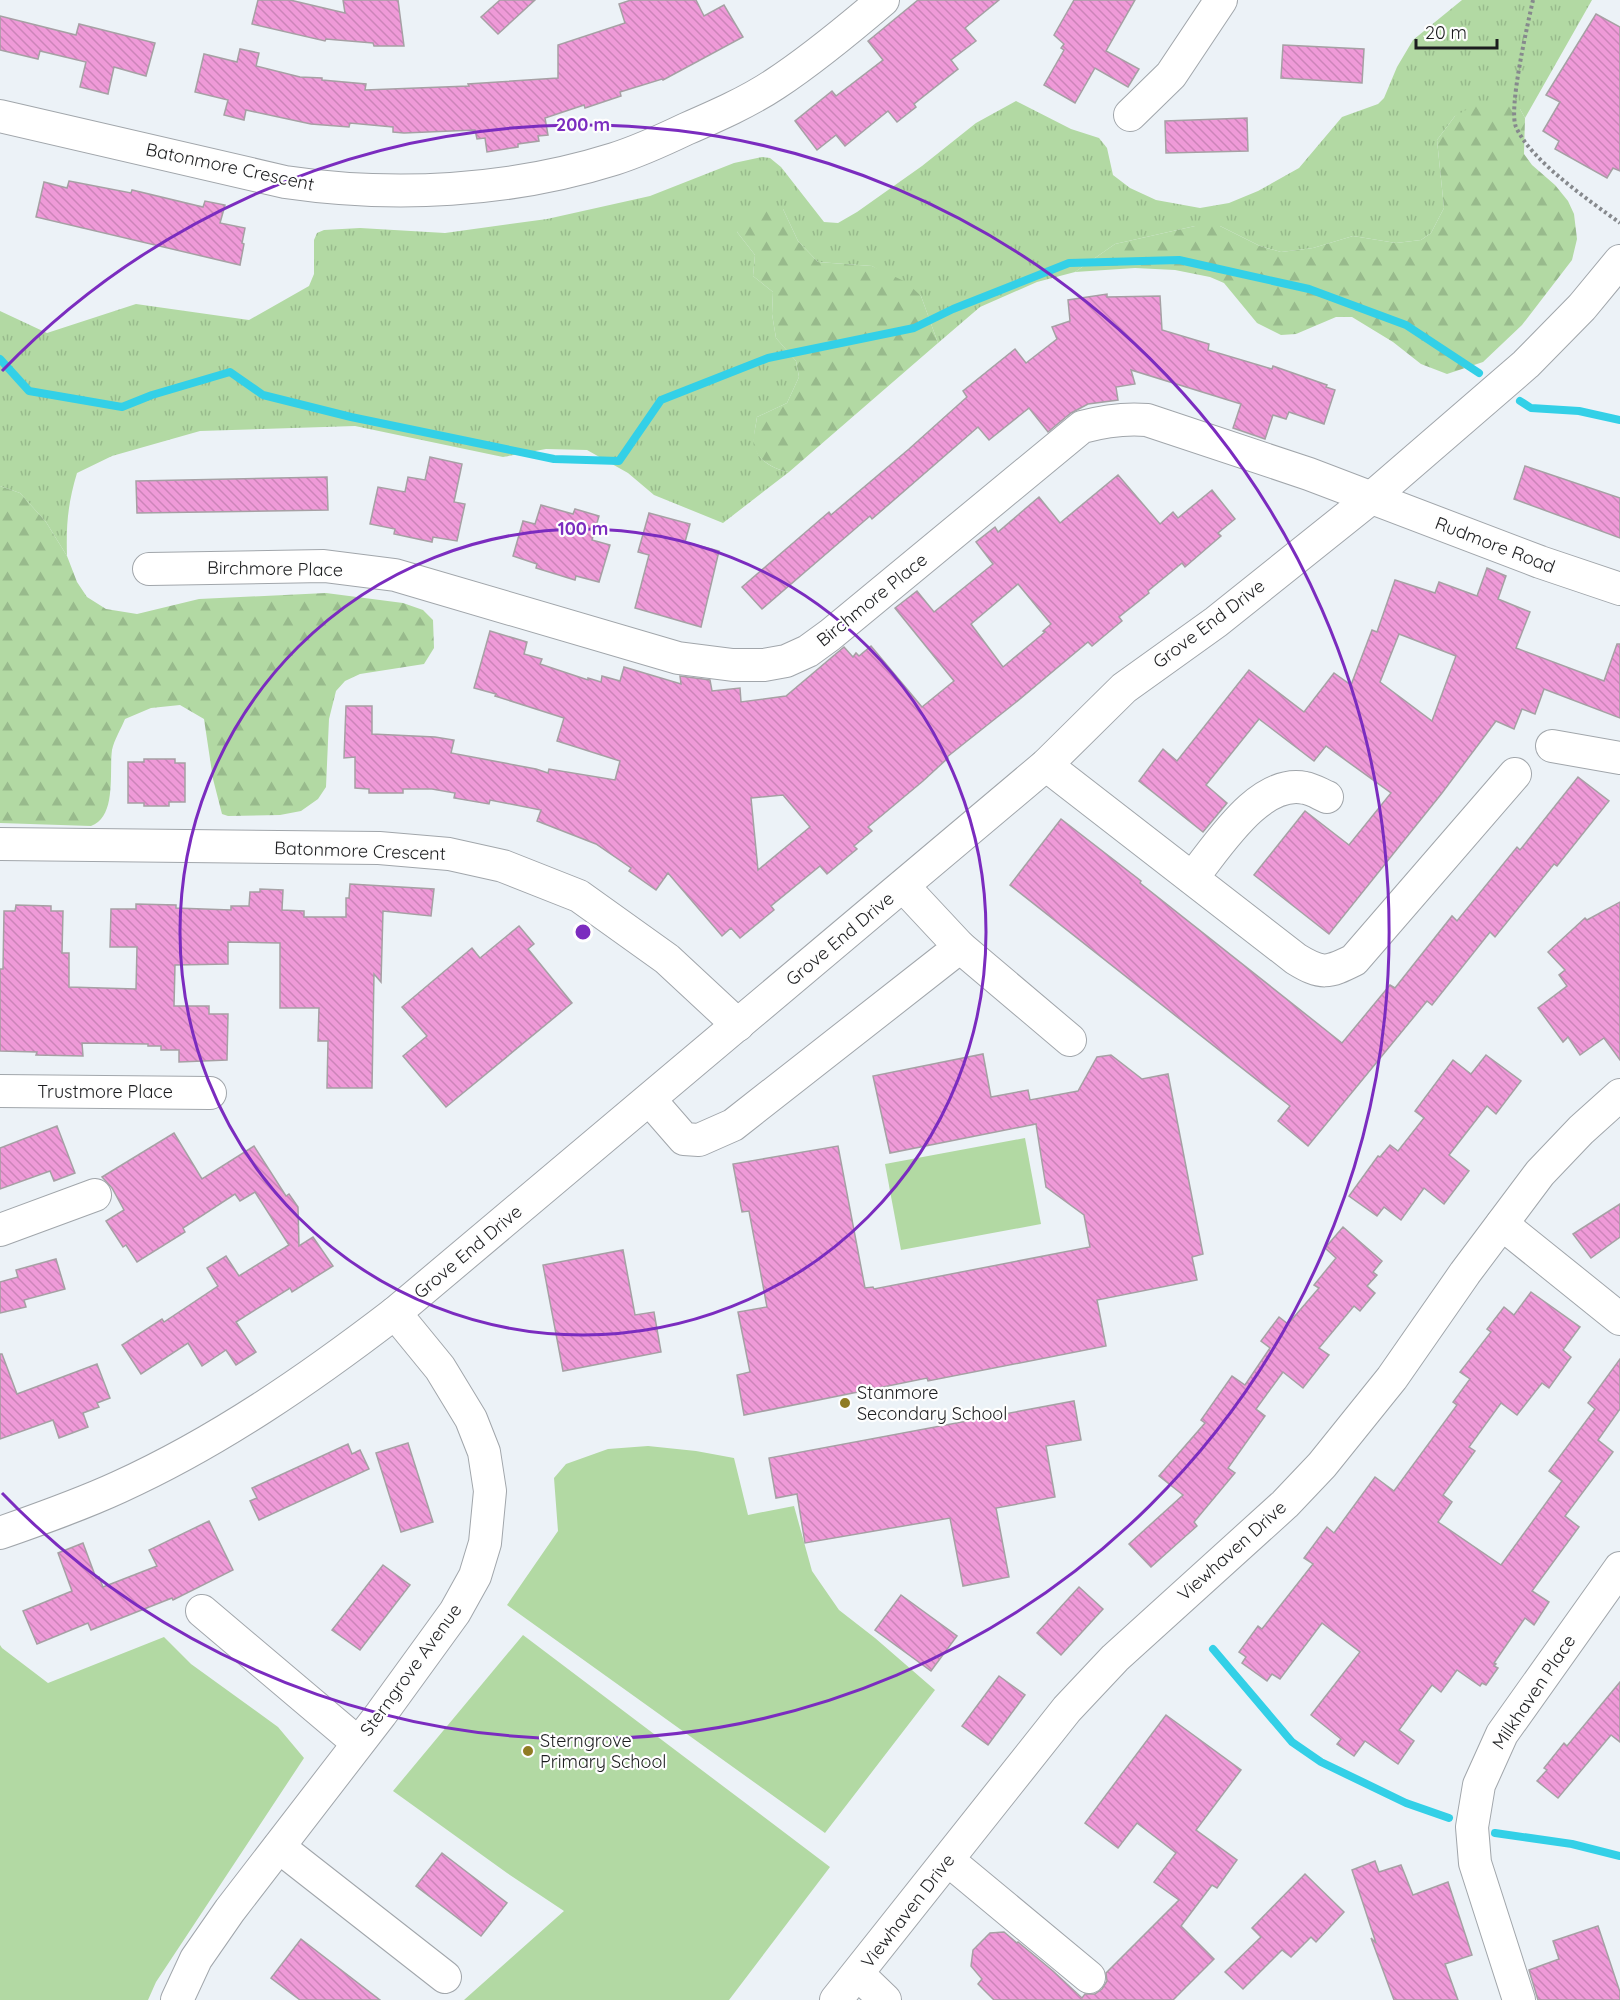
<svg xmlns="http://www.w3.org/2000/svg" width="1620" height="2000" viewBox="0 0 1620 2000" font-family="Quicksand,sans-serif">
	<defs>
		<pattern id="grass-tufts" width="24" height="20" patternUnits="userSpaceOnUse" patternTransform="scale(1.5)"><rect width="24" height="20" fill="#b2d9a3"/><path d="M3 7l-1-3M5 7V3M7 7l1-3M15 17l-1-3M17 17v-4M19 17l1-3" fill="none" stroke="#98ba8c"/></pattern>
		<pattern id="forest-firs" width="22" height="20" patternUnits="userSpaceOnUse" patternTransform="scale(1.5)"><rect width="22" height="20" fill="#b2d9a3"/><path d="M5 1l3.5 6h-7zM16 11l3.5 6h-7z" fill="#98ba8c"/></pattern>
		<pattern id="building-back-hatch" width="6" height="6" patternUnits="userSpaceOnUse" patternTransform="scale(1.5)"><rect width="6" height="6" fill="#ef9ad8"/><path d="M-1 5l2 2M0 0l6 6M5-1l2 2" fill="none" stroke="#cc84b9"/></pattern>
	</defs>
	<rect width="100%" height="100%" fill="#ecf2f7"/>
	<path fill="url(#grass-tufts)" d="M1462 0H1592L1525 118 1520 109 1455 116 1437 140 1444 208 1431 233 1421 240 1396 243 1353 236 1313 248 1281 252 1260 246 1220 226H1195L1115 244 1075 272 1037 282 980 307 938 343 921 296 872 266 818 262 798 241 783 209 737 232 755 255 753 276 773 292 772 314 776 338 796 361 799 377 787 403 757 417C756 426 752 439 755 447 759 462 776 470 789 472L723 523 654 495 628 473 587 450 546 449 503 457 355 426 200 431 112 456 77 473C68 503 66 524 67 556L46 522 20 493 0 486V311L47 333 136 304 249 320 309 286 314 274V240L317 233 324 230 360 228 445 233 547 219 650 196 734 163 762 157 770 158 781 167 824 222 838 223 857 212 922 166 976 123 1016 101 1071 129 1099 138 1107 148 1113 175 1130 188 1156 200 1200 208 1229 203 1258 191 1299 168 1342 117 1378 104 1384 98 1397 67 1413 40Z"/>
	<g fill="url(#forest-firs)">
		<polygon points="1506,101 1520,109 1525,118 1524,154 1532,165 1555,185 1568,201 1574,214 1577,239 1572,260 1522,325 1483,362 1447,374 1421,364 1393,342 1352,317 1336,317 1296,334 1281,335 1257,323 1224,283 1210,277 1175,270 1135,268 1075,272 1115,244 1195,226 1220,226 1260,246 1281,252 1313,248 1353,236 1396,243 1421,240 1431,233 1444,208 1437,140 1455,116 1477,104"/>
		<path d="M770 205 783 209 798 241 818 262 872 266 906 282 921 296 938 343 789 472C776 470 759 462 754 447 752 439 756 426 757 417L787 403 799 377 796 361 776 338 772 314 773 292 753 276 755 255 737 232 747 210Z"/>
		<path d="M0 486 20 493 46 522 67 556 77 582 87 597 106 609 137 614 199 599 326 593 403 603 423 610 433 620 434 648 424 664 360 674 345 681 336 691 329 719 326 787 318 799 301 811 280 815 228 816 222 814 213 779 204 719 180 705 151 708 125 719C121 729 114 740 112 750 109 772 117 817 91 826L0 823Z"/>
	</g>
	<g fill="#b2d9a3">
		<polygon points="1025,1138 1041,1224 901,1250 885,1164"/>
		<polygon points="648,1446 696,1451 734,1458 748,1515 794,1506 812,1571 839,1610 875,1638 935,1690 825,1833 507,1605 558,1531 554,1478 566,1464 608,1449"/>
		<polygon points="523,1635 830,1867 729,2000 464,2000 564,1911 507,1873 393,1791"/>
		<polygon points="164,1637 191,1664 278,1727 304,1758 156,1982 148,2000 0,2000 0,1645 2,1648 48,1683"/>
	</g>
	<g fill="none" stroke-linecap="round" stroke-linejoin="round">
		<g stroke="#33d0e7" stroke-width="8">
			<polyline points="0,359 29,391 122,407 152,395 230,372 263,395 351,417 554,459 619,461 661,400 768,358 914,328 953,309 1069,263 1179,260 1309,289 1406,325 1479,373"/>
			<polyline points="1520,401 1531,408 1579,411 1620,420"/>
			<polyline points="1213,1649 1292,1742 1321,1762 1406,1803 1449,1818"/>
			<polyline points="1495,1833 1572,1844 1620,1856"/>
		</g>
	</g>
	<g fill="url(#building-back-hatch)" stroke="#a6a0a4" stroke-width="1.5" fill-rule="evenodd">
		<polygon points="258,0 290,0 345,13 343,0 398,0 404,46 374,46 373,43 326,39 325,41 252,24"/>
		<polygon points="500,0 535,0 498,34 481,17"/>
		<polygon points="631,0 696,0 704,16 724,5 743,37 663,80 662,79 620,92 621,96 585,108 584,105 545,118 548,135 538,136 539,141 518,144 518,147 487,152 485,138 477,139 475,130 404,133 393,132 393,127 350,123 349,127 311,124 246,110 244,120 224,115 228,100 195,92 204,54 237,62 240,49 259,53 256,66 300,77 322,78 322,80 366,84 365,90 469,86 468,84 558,78 558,45 625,23 619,4"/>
		<polygon points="918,0 999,0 965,28 976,41 951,60 958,69 914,104 916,107 897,122 888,111 845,146 836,135 817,150 795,121 832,91 836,96 883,60 868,41"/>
		<polygon points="1074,0 1135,0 1106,51 1139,69 1128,87 1095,68 1075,103 1044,85 1064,50 1061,48 1064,44 1054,35"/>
		<polygon points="1596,14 1620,27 1620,171 1613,168 1607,178 1555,149 1559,141 1543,131 1560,102 1546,95"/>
		<polygon points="0,16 76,35 79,24 155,43 146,76 114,67 108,94 80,87 86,62 40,51 38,59 0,50"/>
		<polygon points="1283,45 1364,49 1362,83 1281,78"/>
		<polygon points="1247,118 1248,151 1166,153 1165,121"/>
		<polygon points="69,181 131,193 132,190 203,207 205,201 225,205 220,223 245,228 242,243 244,244 240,265 36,217 44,182 67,188"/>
		<polygon points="1107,294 1107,297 1160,296 1162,330 1209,344 1208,350 1272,369 1273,366 1327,385 1326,387 1335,390 1324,424 1289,412 1286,419 1273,415 1265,439 1233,428 1241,404 1131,370 1135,384 1116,387 1118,400 1088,404 1071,413 1048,432 1029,408 989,440 978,427 872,519 870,516 762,609 742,587 829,512 831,515 909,449 967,397 963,391 1015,349 1026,363 1057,339 1052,327 1070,321 1068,300"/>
		<polygon points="430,457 462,464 454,502 465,504 457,541 433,537 432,542 394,534 395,529 370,524 378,487 405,492 408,477 425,480"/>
		<polygon points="1525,466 1620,498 1620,538 1514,499"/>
		<path d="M1118 475 1160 524 1173 512 1178 518 1212 490 1235 519 1218 533 1221 536 1185 567 1182 563 1148 591 1149 593 1119 617 1122 621 1092 646 1088 642 1015 703 947 757 948 758 923 781 868 827 872 831 854 846 857 849 827 874 820 866 771 906 774 910 740 938 731 928 722 936 668 873 656 890 629 871 631 868 596 844 537 821 541 810 490 800 489 804 454 798 455 793 432 789H403V793H369V789L355 788V757L344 758 346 706H372V734L435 737 454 740 451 753 536 769 548 773 549 769 615 780 620 761 557 741 564 718 495 696 496 694 474 688 490 631 527 642 524 654 542 659 540 664 588 680V678L601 682 602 676 620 681 624 667 681 684 680 676 710 680 712 691 740 688 741 702 786 696 844 647 853 657 856 653 859 656 871 646 922 707 954 681 895 608 917 591 934 612 993 564 976 542 995 527 998 532 1039 497 1060 523ZM1018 584 1051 624 1043 631 1045 632 1003 667 971 624ZM783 795 810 827 758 870 751 798Z"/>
		<polygon points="327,477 328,510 137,513 136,481"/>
		<polygon points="541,505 573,514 575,509 599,516 592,540 610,545 599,582 576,576 575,580 536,568 537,564 513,556 523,521 535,524"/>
		<polygon points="649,513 690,524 685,542 719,551 701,627 635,608 649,555 638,552"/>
		<path d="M1487 568 1506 576 1498 599 1530 612 1516 648 1604 681 1617 644H1620V718L1544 689 1535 714 1522 709 1514 729 1496 721 1442 793 1329 934 1254 875 1305 811 1349 845 1391 793 1326 746 1314 761 1259 719 1206 785 1227 803 1203 832 1139 781 1163 749 1177 761 1249 670 1304 712 1334 673 1351 685 1372 630 1377 632 1395 580 1435 593 1439 582 1477 596ZM1399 634 1456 656 1432 721 1380 682Z"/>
		<polygon points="144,759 175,759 175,763 185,763 185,802 169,802 169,806 144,806 144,803 128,803 128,762 144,762"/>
		<polygon points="1578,777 1609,801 1557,866 1554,864 1495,937 1490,932 1432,1005 1427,1001 1308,1146 1278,1121 1290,1106 1010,885 1061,819 1141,881 1140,883 1342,1043 1390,985 1395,988 1452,916 1457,921 1517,847 1520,850"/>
		<polygon points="350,884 434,889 431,916 383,911 381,982 374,974 372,1088 327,1088 328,1041 318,1041 319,1008 280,1008 280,943 228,942 228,964 175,965 174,1006 209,1006 209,1014 228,1014 227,1060 179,1062 179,1050 161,1050 161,1046 148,1046 148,1044 82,1043 83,1056 36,1055 37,1052 0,1051 0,969 3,969 4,911 15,911 16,905 51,906 51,911 63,911 62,953 69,953 69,987 136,989 137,947 110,947 111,909 136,909 136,904 176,905 176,908 231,910 231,906 249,906 250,892 260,892 260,889 283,890 282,910 304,911 304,917 346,917 346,898 349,898"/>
		<polygon points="1620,902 1620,1060 1604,1038 1580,1055 1568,1037 1563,1042 1538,1008 1567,986 1559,975 1565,970 1548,952 1585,918 1587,920"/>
		<polygon points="519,926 534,944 528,949 572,1003 446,1107 403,1056 427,1036 402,1007 472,948 480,958"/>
		<polygon points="983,1054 991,1097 1028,1090 1030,1100 1078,1091 1097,1057 1111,1055 1142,1079 1168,1074 1203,1254 1192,1257 1197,1280 1097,1300 1106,1346 928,1381 927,1378 744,1415 737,1375 750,1372 738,1312 767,1307 749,1211 742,1212 733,1164 838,1146 865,1288 873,1287 874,1289 1090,1247 1084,1215 1046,1187 1036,1124 890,1153 873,1076"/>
		<polygon points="1486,1055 1521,1081 1496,1114 1487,1106 1449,1155 1469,1171 1444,1204 1424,1188 1401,1220 1384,1207 1377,1216 1349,1196 1378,1156 1380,1157 1390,1145 1398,1151 1424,1118 1415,1111 1453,1060 1471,1074"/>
		<polygon points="57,1126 75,1173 54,1181 50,1171 0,1189 0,1148"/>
		<polygon points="174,1133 202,1179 254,1146 286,1196 289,1194 298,1207 299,1246 313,1237 333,1266 292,1292 290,1288 236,1322 256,1352 236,1365 226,1350 202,1366 188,1343 141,1374 122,1345 162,1319 164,1322 218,1286 207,1268 226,1256 239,1276 289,1245 255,1192 240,1201 235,1194 183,1228 185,1232 137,1262 126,1245 123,1247 106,1221 124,1210 112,1188 102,1177"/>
		<polygon points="1620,1204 1620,1237 1591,1258 1573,1234"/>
		<polygon points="1343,1227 1382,1261 1373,1272 1377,1275 1367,1286 1375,1293 1360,1311 1354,1306 1319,1348 1329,1355 1303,1388 1283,1372 1256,1409 1265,1416 1228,1468 1235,1473 1194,1522 1197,1526 1151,1567 1129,1544 1183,1495 1159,1476 1205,1423 1201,1420 1232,1376 1245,1385 1270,1348 1261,1341 1279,1317 1288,1324 1319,1288 1314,1285 1336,1258 1325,1248"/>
		<polygon points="623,1250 635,1315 654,1312 661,1352 563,1371 543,1265"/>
		<polygon points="56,1259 65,1289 24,1300 26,1307 0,1313 0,1282 18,1277 16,1270"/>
		<polygon points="1531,1292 1580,1327 1563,1350 1571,1357 1549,1388 1542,1383 1517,1415 1501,1403 1469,1447 1475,1451 1443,1495 1452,1502 1438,1522 1501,1565 1562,1481 1549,1471 1595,1409 1588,1403 1620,1359 1620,1409 1598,1440 1613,1452 1565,1516 1579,1527 1532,1591 1549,1602 1534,1625 1525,1618 1494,1663 1496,1664 1494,1666 1498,1668 1486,1685 1482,1683 1480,1686 1457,1670 1441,1692 1432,1685 1399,1730 1414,1741 1398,1764 1365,1741 1354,1756 1337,1744 1341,1739 1311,1715 1360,1652 1322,1623 1280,1679 1272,1674 1267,1681 1242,1663 1246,1657 1239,1652 1258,1626 1262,1629 1313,1564 1304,1558 1327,1527 1334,1533 1375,1477 1394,1491 1457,1405 1453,1402 1470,1379 1460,1372 1491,1332 1487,1329 1504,1307 1514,1315"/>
		<polygon points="0,1354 2,1354 17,1394 97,1364 110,1398 97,1403 99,1407 83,1413 88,1427 59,1438 53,1420 0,1439"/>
		<polygon points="1074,1401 1081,1440 1046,1446 1055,1497 996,1508 1009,1577 963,1586 950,1518 805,1543 797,1494 776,1498 769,1458"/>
		<polygon points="408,1443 433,1522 401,1532 376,1453"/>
		<polygon points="348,1444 352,1454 360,1450 369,1469 259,1520 250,1501 257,1498 252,1488"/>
		<polygon points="209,1521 233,1570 173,1600 172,1598 91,1630 88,1623 37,1644 23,1611 72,1591 58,1553 83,1543 96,1578 99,1577 103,1587 157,1566 149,1550"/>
		<polygon points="383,1565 410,1585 360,1650 332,1630"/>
		<polygon points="1079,1587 1103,1609 1061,1655 1037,1633"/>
		<polygon points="901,1595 957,1636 931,1671 875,1630"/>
		<polygon points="999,1676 1025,1695 988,1745 962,1726"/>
		<polygon points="1620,1682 1620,1742 1611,1735 1558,1798 1537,1781 1547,1770 1544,1768 1564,1743 1567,1746"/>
		<polygon points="1166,1715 1241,1770 1196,1830 1237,1860 1217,1888 1212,1885 1181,1926 1214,1959 1173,2000 994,2000 978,1984 982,1979 971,1966 973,1950 990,1933 1004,1932 1017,1943 1018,1942 1053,1971 1082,1998 1085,1994 1095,1994 1102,1989 1107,1981 1106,1973 1179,1900 1154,1882 1176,1853 1137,1823 1118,1848 1085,1823"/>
		<polygon points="442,1853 507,1903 481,1936 416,1886"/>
		<polygon points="1375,1861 1379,1872 1401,1865 1413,1895 1448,1882 1472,1955 1445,1964 1458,2000 1394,2000 1371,1938 1376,1943 1352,1870"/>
		<polygon points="1305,1874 1344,1912 1316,1942 1311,1937 1291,1957 1282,1950 1243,1989 1225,1972 1261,1937 1252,1928"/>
		<polygon points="1598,1926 1620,1992 1620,2000 1538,2000 1529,1970 1559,1959 1553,1941"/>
		<polygon points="301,1939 380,2000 300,2000 271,1978"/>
	</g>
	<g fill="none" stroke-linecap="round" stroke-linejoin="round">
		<g stroke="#a1a6ab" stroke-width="34">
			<g id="minor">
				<polyline points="1130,115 1171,75 1221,0"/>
				<path d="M0 116 285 182C394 198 509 192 614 159 639 151 663 140 686 129 716 116 748 102 775 84 813 59 849 29 883 0"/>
				<path d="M149 569 324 566 395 575 678 658 733 665H764L786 661 808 651 830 635 1082 427C1104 421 1124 418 1147 420L1309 474 1540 562 1620 589"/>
				<polyline points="1552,746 1620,758"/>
				<path d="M1046 765 1296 959C1322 975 1328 973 1354 960L1515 774"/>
				<polyline points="0,844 379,848 449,854 503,866 579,896 667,959 738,1025"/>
				<path d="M1192 878C1217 848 1259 778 1305 788 1312 789 1320 794 1327 797"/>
				<polyline points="960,947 1070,1040"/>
				<polyline points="0,1091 210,1093"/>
				<polyline points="650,1100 684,1139 699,1140 733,1125 960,947 903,886"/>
				<polyline points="1502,1224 1620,1319"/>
				<polyline points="0,1230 95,1195"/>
				<path d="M0 1533C40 1519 80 1505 119 1487 218 1442 309 1379 395 1313L1046 765 1124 688 1216 622 1371 498 1526 364 1582 307 1620 261"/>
				<polyline points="202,1611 358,1743"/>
				<polyline points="279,1847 445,1977"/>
				<polyline points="948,1860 1089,1977"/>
				<polyline points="858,1974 885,2000"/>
				<polyline points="177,2000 196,1959 230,1910 381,1714 455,1612 475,1576 485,1543 490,1491 484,1452 471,1419 440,1368 395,1313"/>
				<polyline points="836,2000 1067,1709 1115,1658 1285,1504 1322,1465 1392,1378 1465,1273 1540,1173 1581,1130 1620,1095"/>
				<polyline points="1519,2000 1475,1863 1472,1827 1479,1785 1502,1734 1620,1568"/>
			</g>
		</g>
		<path stroke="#86898d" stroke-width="4" stroke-dasharray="3 3" stroke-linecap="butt" d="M1533 0C1528 23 1508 109 1516 127 1531 161 1590 201 1620 223"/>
		<use href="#minor" stroke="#fff" stroke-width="32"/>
	</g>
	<g fill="none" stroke="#7b2cbf" stroke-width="3">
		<circle cx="583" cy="932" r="403"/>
		<path d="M2 371A807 807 0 1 1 2 1493"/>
	</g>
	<g fill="#907c23" stroke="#fefefe" stroke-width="2">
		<circle cx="845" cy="1403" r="6"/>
		<circle cx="528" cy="1751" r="6"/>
	</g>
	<g text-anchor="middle" stroke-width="4.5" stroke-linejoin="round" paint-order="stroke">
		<g font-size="18" fill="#1c1d1f" stroke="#fefefe">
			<text transform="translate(230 167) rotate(12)" y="6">Batonmore Crescent</text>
			<text transform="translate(1495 545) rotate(21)" y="6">Rudmore Road</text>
			<text transform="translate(275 569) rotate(1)" y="6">Birchmore Place</text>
			<text transform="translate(872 600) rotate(-39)" y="6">Birchmore Place</text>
			<text transform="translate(1209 624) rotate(-37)" y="6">Grove End Drive</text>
			<text transform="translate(360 851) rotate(2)" y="6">Batonmore Crescent</text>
			<text transform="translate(840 939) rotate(-40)" y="6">Grove End Drive</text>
			<text x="105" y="1098">Trustmore Place</text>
			<text transform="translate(468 1252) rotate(-40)" y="6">Grove End Drive</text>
			<text transform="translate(1232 1551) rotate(-42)" y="6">Viewhaven Drive</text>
			<text transform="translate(411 1670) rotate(-54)" y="6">Sterngrove Avenue</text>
			<text transform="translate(1534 1692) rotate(-56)" y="6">Milkhaven Place</text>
			<text transform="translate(908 1911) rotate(-52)" y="6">Viewhaven Drive</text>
		</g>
		<g font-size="18" fill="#1c1d1f" stroke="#fefefe" text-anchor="start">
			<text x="857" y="1399">Stanmore<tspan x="857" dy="21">Secondary School</tspan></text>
			<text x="540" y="1747">Sterngrove<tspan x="540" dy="21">Primary School</tspan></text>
		</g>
	</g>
	<circle cx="583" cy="932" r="9" fill="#7b2cbf" stroke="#fefefe" stroke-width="3"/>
	<g font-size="18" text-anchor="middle" font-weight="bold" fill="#7b2cbf" stroke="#fefefe" stroke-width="4.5" stroke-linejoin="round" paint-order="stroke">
		<text x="583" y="131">200 m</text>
		<text x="583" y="535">100 m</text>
	</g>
	<path d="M1416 39v9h81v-9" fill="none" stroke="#1c1d1f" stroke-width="3"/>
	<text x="1425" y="39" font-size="18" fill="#1c1d1f" stroke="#fefefe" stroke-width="4.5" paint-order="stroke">20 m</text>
</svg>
